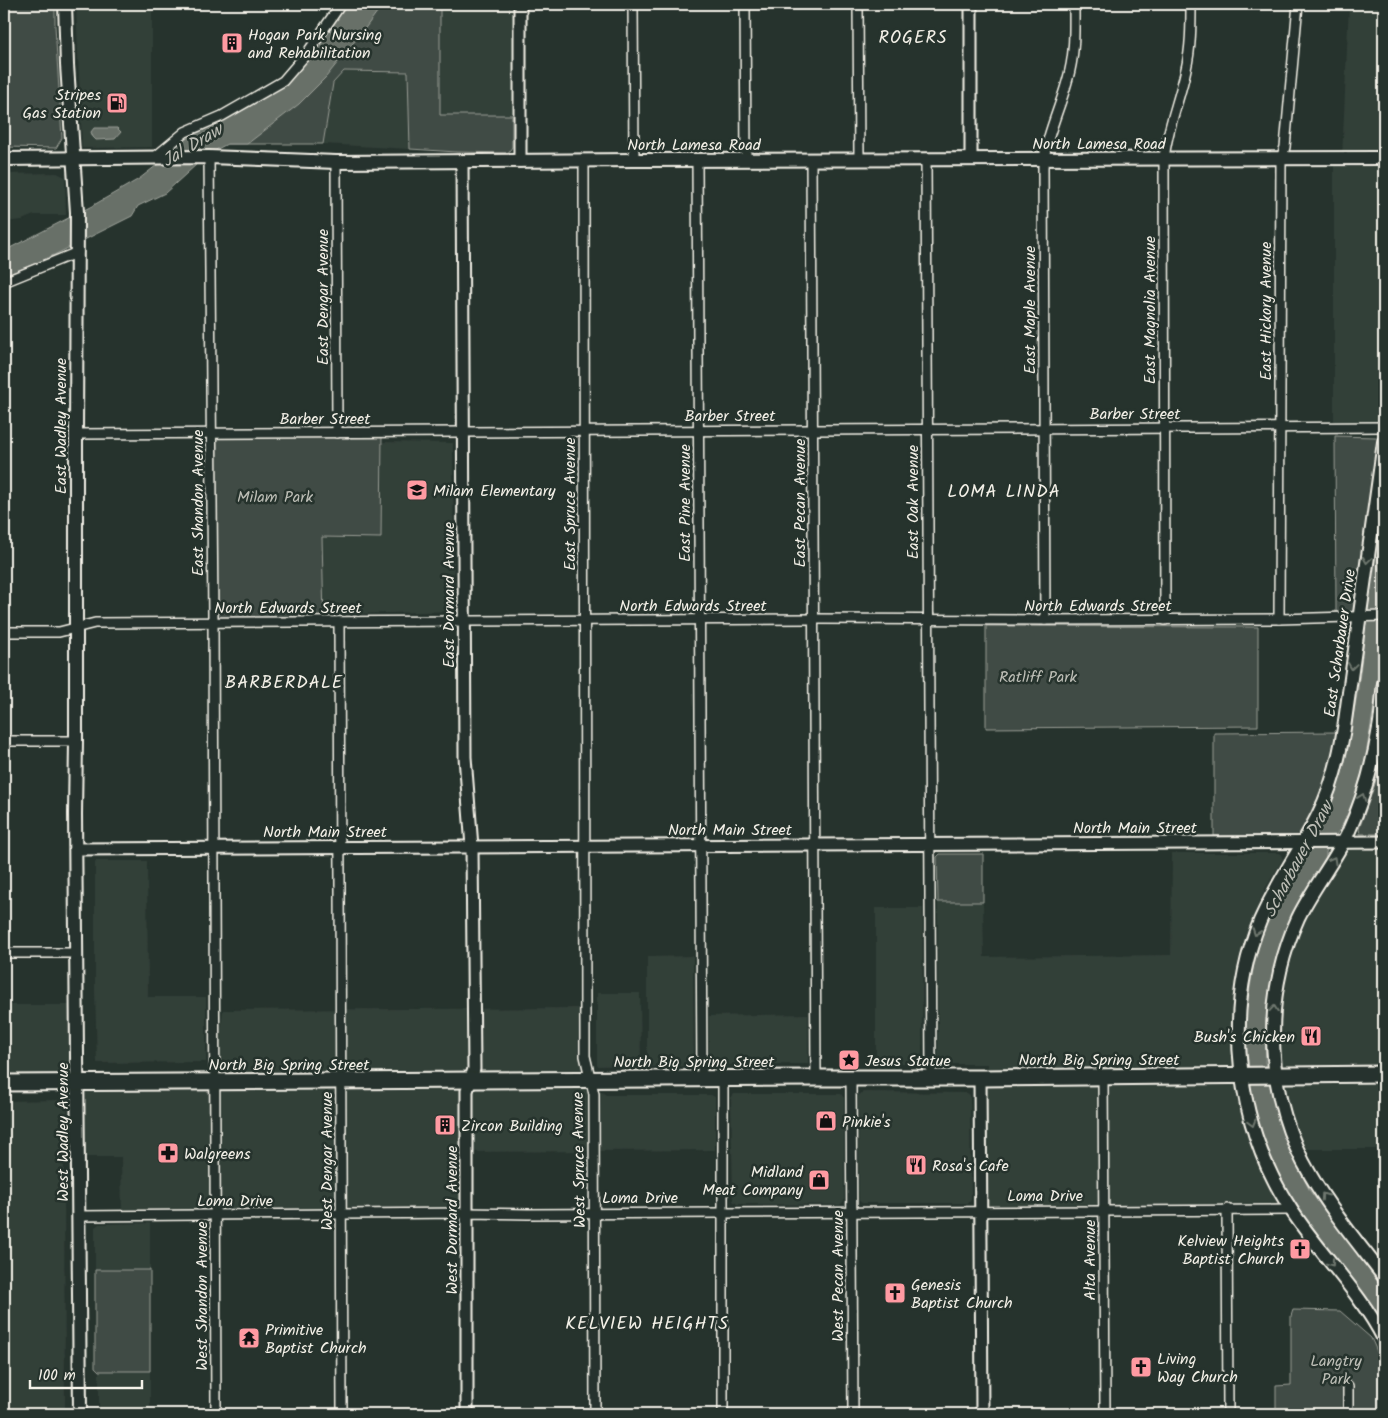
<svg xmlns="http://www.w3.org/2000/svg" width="1388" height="1418" viewBox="0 0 1388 1418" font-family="Kalam,sans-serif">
	<rect width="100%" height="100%" fill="#26332d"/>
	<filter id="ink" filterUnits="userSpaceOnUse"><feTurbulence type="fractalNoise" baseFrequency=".02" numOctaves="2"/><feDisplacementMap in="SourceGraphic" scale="10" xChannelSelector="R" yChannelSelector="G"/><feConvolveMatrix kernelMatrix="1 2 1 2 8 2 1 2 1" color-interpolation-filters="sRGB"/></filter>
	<g filter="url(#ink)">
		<g fill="#333f39">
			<polygon points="76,4 152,4 152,147 82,148"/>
			<polygon points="1349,4 1384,4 1384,427 1334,427 1334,158 1342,158"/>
			<rect x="440" y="7" width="72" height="108"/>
			<polygon points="344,71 409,73 410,149 323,144 333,83"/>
			<polygon points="57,173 65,177 66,215 34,215 22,220 4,222 4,174"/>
			<polygon points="382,442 453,443 454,611 323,615 322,537 381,538"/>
			<polygon points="1324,843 1384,843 1384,1149 1280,1149 1310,1208 981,1210 980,1149 988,1064 943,1064 938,1061 938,902 983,902 984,957 1171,955 1172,853 1280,853 1283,859 1265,889 1250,926 1241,955 1271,942"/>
			<polygon points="96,861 147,861 148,997 206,997 206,1062 97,1063 95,990 95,863"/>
			<polygon points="876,908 923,908 922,1059 919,1063 876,1063"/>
			<polygon points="693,956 694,1063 691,1066 647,1067 647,957"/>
			<polygon points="597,993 640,993 641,1065 597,1066"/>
			<polygon points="4,1005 78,1005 87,1077 215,1083 223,1010 587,1008 587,1082 606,1095 711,1095 715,1097 715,1150 467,1152 467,1213 122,1215 121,1157 79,1157 78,1083 4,1083"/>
			<polygon points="808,1014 808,1064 709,1065 709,1016"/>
			<polygon points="863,1092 967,1093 970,1095 971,1200 967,1203 862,1203 859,1201 858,1096"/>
			<polygon points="734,1094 841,1094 844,1098 844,1201 840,1205 737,1204 733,1201 731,1098"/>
			<polygon points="61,1100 68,1107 64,1158 65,1414 4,1414 4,1101"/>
			<polygon points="150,1223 150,1270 95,1270 95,1227 99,1224"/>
			<rect x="99" y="1371" width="51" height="43"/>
		</g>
		<g fill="#414b45" stroke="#9a9e96">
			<polygon points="4,4 55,4 55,26 62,138 56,148 4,147"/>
			<polygon points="346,4 512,4 512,7 440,7 440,115 512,115 512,147 508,153 457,152 410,149 408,72 344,71 333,83 323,144 227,144 208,127 249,107 280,86 308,55"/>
			<polygon points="211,433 382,433 381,538 322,537 324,622 213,622"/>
			<polygon points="1335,436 1376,437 1379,439 1355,608 1352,612 1336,612"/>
			<polygon points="986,626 1258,627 1258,726 986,728"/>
			<polygon points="1337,732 1329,773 1317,806 1301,836 1214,836 1214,733"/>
			<polygon points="1384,739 1384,834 1360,834 1359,829 1375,784"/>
			<polygon points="940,854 983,854 983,902 938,902 937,857"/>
			<polygon points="95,1270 150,1270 150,1371 99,1371 95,1367"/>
			<polygon points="1293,1310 1340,1311 1371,1338 1384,1367 1384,1414 1276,1414 1276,1386 1291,1385 1291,1316"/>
		</g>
		<g fill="#676f68" stroke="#9fa39b">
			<polygon points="346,4 383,4 366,27 326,77 299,104 247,144 227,144 208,154 165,193 138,206 132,216 44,260 4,276 4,251 92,206 139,179 175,151 184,140 249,107 266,96 280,86 308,55"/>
			<polygon points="94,128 117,128 121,132 115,139 96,140 93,137 91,132"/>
			<polygon points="1384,476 1384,633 1381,663 1364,767 1353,801 1344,822 1326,852 1326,857 1295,911 1284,938 1278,958 1269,998 1265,1062 1273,1094 1284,1133 1294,1159 1310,1191 1384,1290 1384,1329 1325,1244 1295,1209 1272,1165 1255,1117 1246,1064 1245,1017 1256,952 1266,922 1279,892 1293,866 1305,854 1325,814 1341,777 1349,738 1358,689"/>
		</g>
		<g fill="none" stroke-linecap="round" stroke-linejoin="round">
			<g stroke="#f4f1e8" stroke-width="12">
				<g id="minor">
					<polyline points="633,4 634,160"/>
					<polyline points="745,4 746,160"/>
					<polyline points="858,4 859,159"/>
					<polyline points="155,157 185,132 222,116 283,81 308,52 341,4"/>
					<polyline points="209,157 213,617 216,1414"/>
					<polyline points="926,159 931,1077"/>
					<polyline points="584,160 585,1056 594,1094 595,1414"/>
					<polyline points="697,160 702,1079"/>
					<polyline points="811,160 816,1078"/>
					<polyline points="336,162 337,433"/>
					<polyline points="4,282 78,252"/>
					<polyline points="76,434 1384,427"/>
					<polyline points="1279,619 1281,159 1285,147 1298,4"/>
					<path d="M1045 620 1043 167C1046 133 1063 103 1070 70 1075 48 1074 26 1074 4"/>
					<path d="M1165 620 1164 159C1167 128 1180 99 1186 69 1191 48 1191 26 1191 4"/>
					<polyline points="339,622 342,1414"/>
					<polyline points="4,632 59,632 95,623 814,619 1045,620 1279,619 1384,616"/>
					<polyline points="4,741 76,741"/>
					<polyline points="4,953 77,953"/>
					<polyline points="1103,1077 1105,1414"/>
					<polyline points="723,1078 723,1414"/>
					<polyline points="851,1078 853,1414"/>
					<polyline points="1227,1209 1228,1414"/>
					<polyline points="79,1216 467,1213 528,1214 1291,1210"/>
					<polyline points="1348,1386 1348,1414"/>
				</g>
			</g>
			<g stroke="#f4f1e8" stroke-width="15">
				<g id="tertiary">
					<polyline points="520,4 520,161"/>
					<polyline points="971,4 971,159"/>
					<polyline points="462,161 465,757 472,847 474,1069 467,1091 467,1414"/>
					<polyline points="76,849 1384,842"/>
					<polyline points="980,1077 982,1414"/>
				</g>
			</g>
			<g stroke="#f4f1e8" stroke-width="16">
				<g id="secondary">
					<polyline points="65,4 67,65 77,212 76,434 76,741 75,814 80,1414"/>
					<polyline points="4,159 209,157 336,162 634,160 1384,158"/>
					<path d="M1384 442 1344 728C1339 759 1332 788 1318 815 1300 851 1276 884 1260 921 1222 1014 1237 1128 1292 1211 1321 1255 1360 1292 1384 1339"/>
					<path d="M1384 683C1382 698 1382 714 1379 728 1373 765 1363 800 1348 833 1334 862 1312 889 1298 918 1261 1000 1265 1099 1311 1176 1332 1212 1359 1244 1384 1277"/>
				</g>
			</g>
			<g stroke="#f4f1e8" stroke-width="19">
				<polyline id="trunk" points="4,1083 816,1078 984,1078 1384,1074"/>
			</g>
			<use href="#minor" stroke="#26332d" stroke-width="9"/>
			<use href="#tertiary" stroke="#26332d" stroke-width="11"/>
			<use href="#secondary" stroke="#26332d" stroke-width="12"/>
			<use href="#trunk" stroke="#26332d" stroke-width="15"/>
		</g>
		<defs><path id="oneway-chevron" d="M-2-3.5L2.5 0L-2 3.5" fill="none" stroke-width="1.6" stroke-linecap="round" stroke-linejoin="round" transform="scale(1.25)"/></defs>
		<g stroke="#6e766e">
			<use href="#oneway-chevron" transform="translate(1367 560) rotate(98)"/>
			<use href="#oneway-chevron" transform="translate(1352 666) rotate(98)"/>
			<use href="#oneway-chevron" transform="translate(1362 797) rotate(-70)"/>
			<use href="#oneway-chevron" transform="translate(1333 860) rotate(-60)"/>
			<use href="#oneway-chevron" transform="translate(1256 932) rotate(110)"/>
			<use href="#oneway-chevron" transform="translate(1274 1009) rotate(-85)"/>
			<use href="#oneway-chevron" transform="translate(1252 1123) rotate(75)"/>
			<use href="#oneway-chevron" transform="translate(1324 1196) rotate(-125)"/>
			<use href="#oneway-chevron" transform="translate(1331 1263) rotate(53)"/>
		</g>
	</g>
	<defs>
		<g id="building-square" transform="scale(1.125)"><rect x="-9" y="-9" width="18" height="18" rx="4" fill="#ff9aa2" stroke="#26332d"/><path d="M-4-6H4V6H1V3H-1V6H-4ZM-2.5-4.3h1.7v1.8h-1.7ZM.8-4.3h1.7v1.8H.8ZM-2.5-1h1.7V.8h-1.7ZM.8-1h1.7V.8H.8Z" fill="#111"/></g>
		<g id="fuel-square" transform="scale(1.125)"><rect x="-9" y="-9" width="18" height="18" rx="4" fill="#ff9aa2" stroke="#26332d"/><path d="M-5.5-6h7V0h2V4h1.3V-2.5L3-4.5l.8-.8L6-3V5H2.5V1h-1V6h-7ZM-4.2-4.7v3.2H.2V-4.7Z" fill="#111"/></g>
		<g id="school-square" transform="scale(1.125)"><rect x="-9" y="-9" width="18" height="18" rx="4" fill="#ff9aa2" stroke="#26332d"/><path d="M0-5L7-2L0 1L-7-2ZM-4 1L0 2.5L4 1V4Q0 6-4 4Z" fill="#111"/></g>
		<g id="restaurant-square" transform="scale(1.125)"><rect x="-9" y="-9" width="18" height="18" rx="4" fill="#ff9aa2" stroke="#26332d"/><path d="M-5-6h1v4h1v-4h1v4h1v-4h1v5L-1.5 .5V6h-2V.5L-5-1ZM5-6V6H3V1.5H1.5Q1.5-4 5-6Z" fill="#111"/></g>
		<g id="sight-square" transform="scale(1.125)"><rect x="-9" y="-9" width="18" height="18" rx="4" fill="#ff9aa2" stroke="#26332d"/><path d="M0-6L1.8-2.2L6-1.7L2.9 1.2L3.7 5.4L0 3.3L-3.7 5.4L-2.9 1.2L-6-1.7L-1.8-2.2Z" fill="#111"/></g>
		<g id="shop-square" transform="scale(1.125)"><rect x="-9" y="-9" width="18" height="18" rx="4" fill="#ff9aa2" stroke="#26332d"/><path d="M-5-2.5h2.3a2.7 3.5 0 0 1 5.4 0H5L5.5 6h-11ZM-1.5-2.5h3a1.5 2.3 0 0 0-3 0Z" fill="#111"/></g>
		<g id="pharmacy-square" transform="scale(1.125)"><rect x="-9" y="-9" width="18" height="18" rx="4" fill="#ff9aa2" stroke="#26332d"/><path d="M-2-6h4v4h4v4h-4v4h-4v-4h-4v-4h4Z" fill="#111"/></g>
		<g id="church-square" transform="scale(1.125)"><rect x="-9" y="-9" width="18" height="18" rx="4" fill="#ff9aa2" stroke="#26332d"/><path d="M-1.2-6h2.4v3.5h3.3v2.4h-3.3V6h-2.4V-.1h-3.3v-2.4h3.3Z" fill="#111"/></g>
		<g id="temple-square" transform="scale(1.125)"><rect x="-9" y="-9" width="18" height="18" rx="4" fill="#ff9aa2" stroke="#26332d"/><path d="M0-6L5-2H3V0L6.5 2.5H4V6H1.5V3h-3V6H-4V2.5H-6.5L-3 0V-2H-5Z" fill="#111"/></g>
	</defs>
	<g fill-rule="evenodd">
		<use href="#building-square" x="232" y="43"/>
		<use href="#fuel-square" x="117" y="103"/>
		<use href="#school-square" x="417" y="490"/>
		<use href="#restaurant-square" x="1311" y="1036"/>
		<use href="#sight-square" x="849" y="1060"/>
		<use href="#shop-square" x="826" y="1121"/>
		<use href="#building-square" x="445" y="1125"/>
		<use href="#pharmacy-square" x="168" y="1153"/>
		<use href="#restaurant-square" x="916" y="1165"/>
		<use href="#shop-square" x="819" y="1180"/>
		<use href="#church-square" x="1300" y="1249"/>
		<use href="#church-square" x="895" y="1293"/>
		<use href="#temple-square" x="249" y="1338"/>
		<use href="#church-square" x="1141" y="1367"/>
	</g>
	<g text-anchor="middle" stroke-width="5" stroke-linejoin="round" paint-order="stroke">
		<g font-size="16" fill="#f4f1e8" stroke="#26332d" text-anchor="start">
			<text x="248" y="40">Hogan Park Nursing<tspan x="248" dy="18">and Rehabilitation</tspan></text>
			<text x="101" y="100" text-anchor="end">Stripes<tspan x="101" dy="18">Gas Station</tspan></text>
			<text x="433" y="496">Milam Elementary</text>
			<text x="1295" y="1042" text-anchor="end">Bush's Chicken</text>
			<text x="865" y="1066">Jesus Statue</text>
			<text x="842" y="1127">Pinkie's</text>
			<text x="461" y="1131">Zircon Building</text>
			<text x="184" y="1159">Walgreens</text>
			<text x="932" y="1171">Rosa's Cafe</text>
			<text x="803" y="1177" text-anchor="end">Midland<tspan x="803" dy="18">Meat Company</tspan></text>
			<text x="1284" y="1246" text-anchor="end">Kelview Heights<tspan x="1284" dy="18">Baptist Church</tspan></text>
			<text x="911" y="1290">Genesis<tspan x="911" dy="18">Baptist Church</tspan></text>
			<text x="265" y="1335">Primitive<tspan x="265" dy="18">Baptist Church</tspan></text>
			<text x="1157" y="1364">Living<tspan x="1157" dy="18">Way Church</tspan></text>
		</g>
		<g font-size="16" fill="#f4f1e8" stroke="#26332d">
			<text x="1099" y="149">North Lamesa Road</text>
			<text x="694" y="150">North Lamesa Road</text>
			<text transform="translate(322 297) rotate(-90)" y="6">East Dengar Avenue</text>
			<text transform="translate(1029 310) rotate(-90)" y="6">East Maple Avenue</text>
			<text transform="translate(1149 310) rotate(-90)" y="6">East Magnolia Avenue</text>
			<text transform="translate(1265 311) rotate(-90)" y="6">East Hickory Avenue</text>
			<text x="1135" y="419">Barber Street</text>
			<text x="730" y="421">Barber Street</text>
			<text x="325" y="424">Barber Street</text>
			<text transform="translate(60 426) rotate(-90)" y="6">East Wadley Avenue</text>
			<text transform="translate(912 502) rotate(-90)" y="6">East Oak Avenue</text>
			<text transform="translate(197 503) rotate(-90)" y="6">East Shandon Avenue</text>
			<text transform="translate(684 503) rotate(-90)" y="6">East Pine Avenue</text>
			<text transform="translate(799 503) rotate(-90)" y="6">East Pecan Avenue</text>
			<text transform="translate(569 504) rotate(-90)" y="6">East Spruce Avenue</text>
			<text transform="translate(448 595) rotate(-90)" y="6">East Dormard Avenue</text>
			<text x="693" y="611">North Edwards Street</text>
			<text x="1098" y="611">North Edwards Street</text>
			<text x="288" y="613">North Edwards Street</text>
			<text transform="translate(1339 643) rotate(-82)" y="6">East Scharbauer Drive</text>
			<text x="1135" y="833">North Main Street</text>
			<text x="730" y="835">North Main Street</text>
			<text x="325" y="837">North Main Street</text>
			<text x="1099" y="1065">North Big Spring Street</text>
			<text x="694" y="1067">North Big Spring Street</text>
			<text x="289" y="1070">North Big Spring Street</text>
			<text transform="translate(62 1132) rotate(-90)" y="6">West Wadley Avenue</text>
			<text transform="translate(578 1160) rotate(-91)" y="6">West Spruce Avenue</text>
			<text transform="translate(326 1161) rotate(-90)" y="6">West Dengar Avenue</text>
			<text x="1045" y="1201">Loma Drive</text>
			<text x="640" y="1203">Loma Drive</text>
			<text x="235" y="1206">Loma Drive</text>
			<text transform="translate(451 1220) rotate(-90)" y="6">West Dormard Avenue</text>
			<text transform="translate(1089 1260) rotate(-90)" y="6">Alta Avenue</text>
			<text transform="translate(837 1276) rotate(-90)" y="6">West Pecan Avenue</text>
			<text transform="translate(201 1296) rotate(-90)" y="6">West Shandon Avenue</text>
		</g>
		<g font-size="16" fill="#bebfb7" stroke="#26332d">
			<text x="275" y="502">Milam Park</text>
			<text x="1038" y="682">Ratliff Park</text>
			<text x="1336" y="1366">Langtry<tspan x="1336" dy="18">Park</tspan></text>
		</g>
		<g font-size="18" letter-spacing="1" fill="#f4f1e8" stroke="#26332d">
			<text x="913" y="43">ROGERS</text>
			<text x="1004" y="497">LOMA LINDA</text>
			<text x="284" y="688">BARBERDALE</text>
			<text x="647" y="1329">KELVIEW HEIGHTS</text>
		</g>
		<g font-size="18" font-style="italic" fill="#bcbdb5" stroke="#26332d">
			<text transform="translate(192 145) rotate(-31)" y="6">Jal Draw</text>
			<text transform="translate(1298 859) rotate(-62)" y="6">Scharbauer Draw</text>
		</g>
	</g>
	<rect width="1388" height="1418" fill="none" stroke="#26332d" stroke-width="20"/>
	<rect x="10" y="10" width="1368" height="1398" fill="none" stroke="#f4f1e8" stroke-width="2" filter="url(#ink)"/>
	<path d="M30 1380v8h112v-8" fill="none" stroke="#f4f1e8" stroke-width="2.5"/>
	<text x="38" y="1380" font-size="15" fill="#f4f1e8" stroke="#26332d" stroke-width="4" paint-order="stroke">100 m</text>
</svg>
